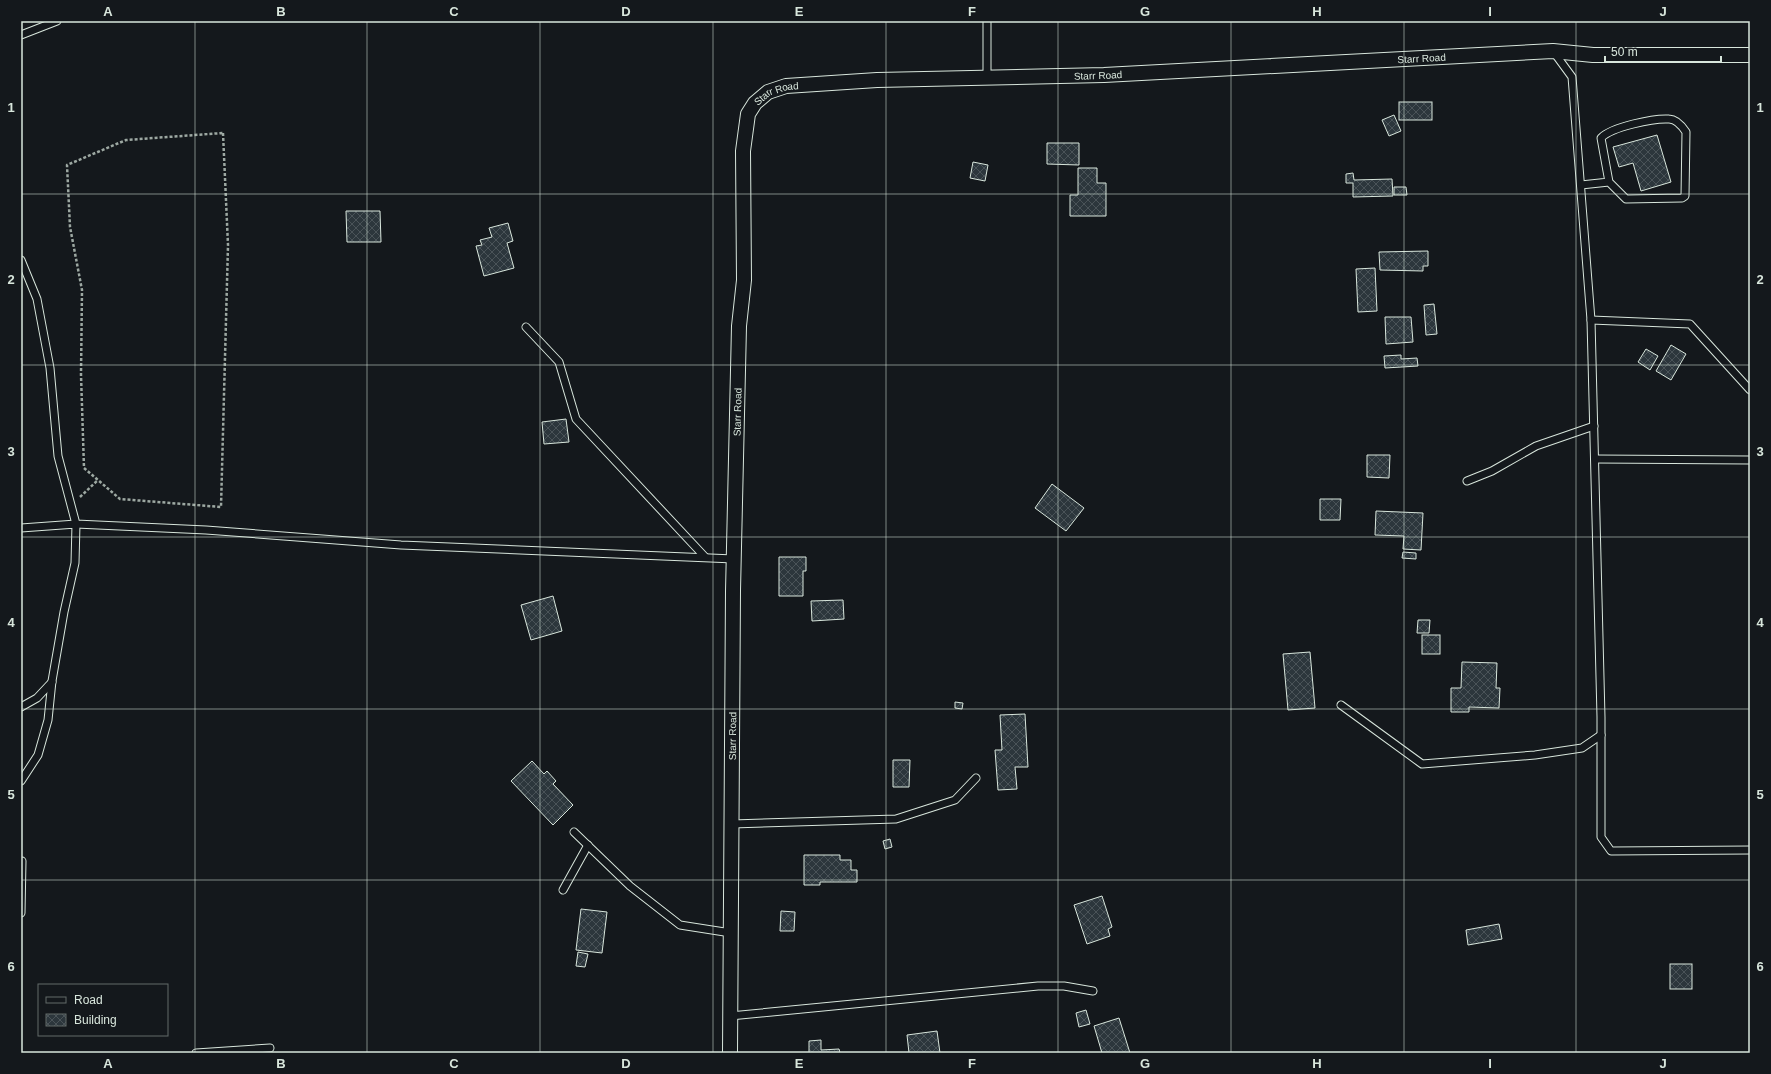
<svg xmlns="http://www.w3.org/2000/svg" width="1771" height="1074" viewBox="0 0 1771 1074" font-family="Helvetica,sans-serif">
	<defs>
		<pattern id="building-cross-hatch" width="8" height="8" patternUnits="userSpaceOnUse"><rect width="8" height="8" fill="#2c363c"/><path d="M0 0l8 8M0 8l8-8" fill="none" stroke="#4a5358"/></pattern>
	</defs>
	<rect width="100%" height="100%" fill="#14181c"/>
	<g fill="url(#building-cross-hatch)" stroke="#d8e6dc">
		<rect x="1399" y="102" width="33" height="18"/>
		<polygon points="1394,115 1401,131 1389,136 1382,120"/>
		<polygon points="1657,135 1671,182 1641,191 1633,163 1619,167 1613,147"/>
		<polygon points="1047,143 1079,143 1079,165 1047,164"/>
		<polygon points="973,162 988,165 985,181 970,178"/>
		<polygon points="1078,168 1097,168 1097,183 1106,183 1106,216 1070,216 1070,195 1078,195"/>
		<polygon points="1353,173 1354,180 1392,179 1393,196 1353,197 1353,183 1346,183 1346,174"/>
		<polygon points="1394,187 1406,187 1407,195 1394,195"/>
		<polygon points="346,211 380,211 381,242 347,242"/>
		<polygon points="508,223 513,241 507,243 514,268 484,276 476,246 482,245 480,240 492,237 489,228"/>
		<polygon points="1428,251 1428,266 1423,266 1423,271 1380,270 1379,252"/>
		<polygon points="1375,268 1377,311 1358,312 1356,269"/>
		<polygon points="1434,304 1437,334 1426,335 1424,305"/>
		<polygon points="1385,317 1411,317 1413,342 1386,344"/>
		<polygon points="1671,345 1686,354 1671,380 1656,371"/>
		<polygon points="1646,349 1658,356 1650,370 1638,362"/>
		<polygon points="1401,355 1401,359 1417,358 1418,366 1385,368 1384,356"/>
		<polygon points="566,419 569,442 544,444 542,422"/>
		<polygon points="1367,455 1390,455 1389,478 1367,477"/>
		<polygon points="1052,484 1084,508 1066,531 1035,508"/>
		<polygon points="1320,499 1341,499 1340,520 1320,520"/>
		<polygon points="1376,511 1423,513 1421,550 1403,549 1404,536 1375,535"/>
		<polygon points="1403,552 1416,553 1416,559 1402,558"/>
		<polygon points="779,557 806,557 806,571 803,571 803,596 779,596"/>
		<polygon points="553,596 562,631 531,640 521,605"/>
		<polygon points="843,600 844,619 812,621 811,601"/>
		<polygon points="1418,620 1430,620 1429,633 1417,633"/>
		<rect x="1422" y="635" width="18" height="19"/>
		<polygon points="1310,652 1315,708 1288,710 1283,654"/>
		<polygon points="1462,662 1497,663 1496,688 1500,688 1499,708 1469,707 1469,712 1451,712 1451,688 1461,688"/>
		<polygon points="955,702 963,703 962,709 955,708"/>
		<polygon points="1025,714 1028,767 1015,767 1017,789 998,790 995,750 1002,750 1000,715"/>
		<polygon points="893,760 910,760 909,787 893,787"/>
		<polygon points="532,761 544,774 547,771 556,781 553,784 573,805 553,825 511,781"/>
		<polygon points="890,839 892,847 885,849 883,841"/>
		<polygon points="804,855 840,855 840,860 851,860 851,870 857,870 857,882 820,882 820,885 804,885"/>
		<polygon points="1102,896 1112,927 1108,929 1110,936 1087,944 1074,905"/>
		<polygon points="581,909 607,912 602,953 576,950"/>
		<polygon points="781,911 795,912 794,931 780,931"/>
		<polygon points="1499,924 1502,939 1468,945 1466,930"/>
		<polygon points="578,952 588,954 585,967 576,966"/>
		<rect x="1670" y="964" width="22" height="25"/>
		<polygon points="1086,1010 1090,1024 1079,1027 1076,1013"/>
		<polygon points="1119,1018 1130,1053 1102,1053 1094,1026"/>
		<polygon points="937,1031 940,1053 909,1053 907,1035"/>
		<polygon points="821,1040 821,1050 839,1049 840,1053 809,1053 809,1041"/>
	</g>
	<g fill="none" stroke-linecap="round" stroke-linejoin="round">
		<g stroke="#d8e6dc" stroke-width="9">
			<g id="lane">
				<polyline points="21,35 57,21"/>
				<polyline points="1553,51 1572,77 1591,320 1601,717 1601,837 1611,851 1750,850"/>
				<polyline points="987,78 987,21"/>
				<path d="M1581 185 1609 182 1626 199 1682 198 1685 196 1686 132C1682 126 1676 119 1669 119 1654 118 1611 127 1601 138L1609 182"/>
				<polyline points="21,260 37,299 50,368 58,456 76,524 206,530 401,545 734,559"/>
				<polyline points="1591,320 1690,324 1750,390"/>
				<polyline points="526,327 559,362 576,419 705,557"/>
				<polyline points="1595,459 1750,460"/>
				<polyline points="1467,481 1492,471 1536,446 1594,426"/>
				<polyline points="21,528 76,524 75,563 64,612 52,681 48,720 38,755 21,781"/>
				<polyline points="1341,705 1422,764 1535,755 1582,748 1601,735"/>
				<polyline points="21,707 37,698 52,682"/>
				<polyline points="732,824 896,819 955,800 976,778"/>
				<polyline points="574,832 630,886 680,925 731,933"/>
				<polyline points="563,890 588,845"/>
				<polyline points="21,913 22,861"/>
				<polyline points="730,1016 1038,986 1064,986 1093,991"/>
				<polyline points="196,1053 270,1048"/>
			</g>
		</g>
		<g stroke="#d8e6dc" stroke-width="16">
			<g id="street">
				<path id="s1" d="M730 1053 733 591 739 326 744 280 743 151 748 114 755 103 768 92 786 86 877 80 1104 75 1553 51 1593 55H1750"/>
			</g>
		</g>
		<g stroke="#9da8a2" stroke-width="2.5" stroke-dasharray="3 2" stroke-linecap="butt">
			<polygon points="223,133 228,245 221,507 120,499 84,468 81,375 82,290 70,227 67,165 126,140"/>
			<polyline points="80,497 98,480"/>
		</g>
		<use href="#lane" stroke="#14181c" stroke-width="7"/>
		<use href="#street" stroke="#14181c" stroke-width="14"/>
	</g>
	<path fill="none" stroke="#d8e6dc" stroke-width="1" stroke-opacity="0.55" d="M195 21V1053M367 21V1053M540 21V1053M713 21V1053M886 21V1053M1058 21V1053M1231 21V1053M1404 21V1053M1576 21V1053M21 194H1750M21 365H1750M21 537H1750M21 709H1750M21 880H1750"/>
	<g text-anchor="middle" stroke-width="3" stroke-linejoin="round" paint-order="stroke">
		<g font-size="10" fill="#d8e6dc" stroke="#14181c">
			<text dy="4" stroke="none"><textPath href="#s1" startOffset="1625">Starr Road</textPath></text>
			<text dy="4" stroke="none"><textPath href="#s1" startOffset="1301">Starr Road</textPath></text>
			<text dy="4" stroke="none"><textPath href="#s1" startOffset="977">Starr Road</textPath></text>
			<text dy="4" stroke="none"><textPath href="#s1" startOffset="641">Starr Road</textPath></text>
			<text dy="4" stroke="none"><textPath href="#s1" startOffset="317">Starr Road</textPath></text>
		</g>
	</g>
	<rect width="1771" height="1074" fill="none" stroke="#14181c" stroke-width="44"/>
	<rect x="38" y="984" width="130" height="52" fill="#14181c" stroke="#626a69"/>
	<rect x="46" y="997" width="20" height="6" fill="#14181c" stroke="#626a69"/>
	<text x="74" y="1004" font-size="12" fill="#d8e6dc">Road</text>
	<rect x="46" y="1014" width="20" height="12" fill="url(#building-cross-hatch)" stroke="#626a69"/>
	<text x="74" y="1024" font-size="12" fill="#d8e6dc">Building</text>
	<path d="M1605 56v6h116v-6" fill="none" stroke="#d8e6dc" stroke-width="2"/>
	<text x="1611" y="56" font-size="12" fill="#d8e6dc" stroke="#14181c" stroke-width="3" paint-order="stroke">50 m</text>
	<rect x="22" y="22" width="1727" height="1030" fill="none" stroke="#d8e6dc" stroke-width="1.5"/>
	<g font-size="13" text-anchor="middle" font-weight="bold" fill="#d8e6dc">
		<text x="108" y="16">A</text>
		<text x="281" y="16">B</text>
		<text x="454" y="16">C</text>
		<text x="626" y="16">D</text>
		<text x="799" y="16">E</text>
		<text x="972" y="16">F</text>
		<text x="1145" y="16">G</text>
		<text x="1317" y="16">H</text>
		<text x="1490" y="16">I</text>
		<text x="1663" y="16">J</text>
		<text x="11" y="112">1</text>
		<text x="1760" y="112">1</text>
		<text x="11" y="284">2</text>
		<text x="1760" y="284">2</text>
		<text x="11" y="456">3</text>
		<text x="1760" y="456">3</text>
		<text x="11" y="627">4</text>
		<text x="1760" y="627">4</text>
		<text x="11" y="799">5</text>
		<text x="1760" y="799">5</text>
		<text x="11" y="971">6</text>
		<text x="1760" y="971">6</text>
		<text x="108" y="1068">A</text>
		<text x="281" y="1068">B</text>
		<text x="454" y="1068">C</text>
		<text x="626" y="1068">D</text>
		<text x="799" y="1068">E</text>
		<text x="972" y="1068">F</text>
		<text x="1145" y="1068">G</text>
		<text x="1317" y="1068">H</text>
		<text x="1490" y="1068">I</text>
		<text x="1663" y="1068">J</text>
	</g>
</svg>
